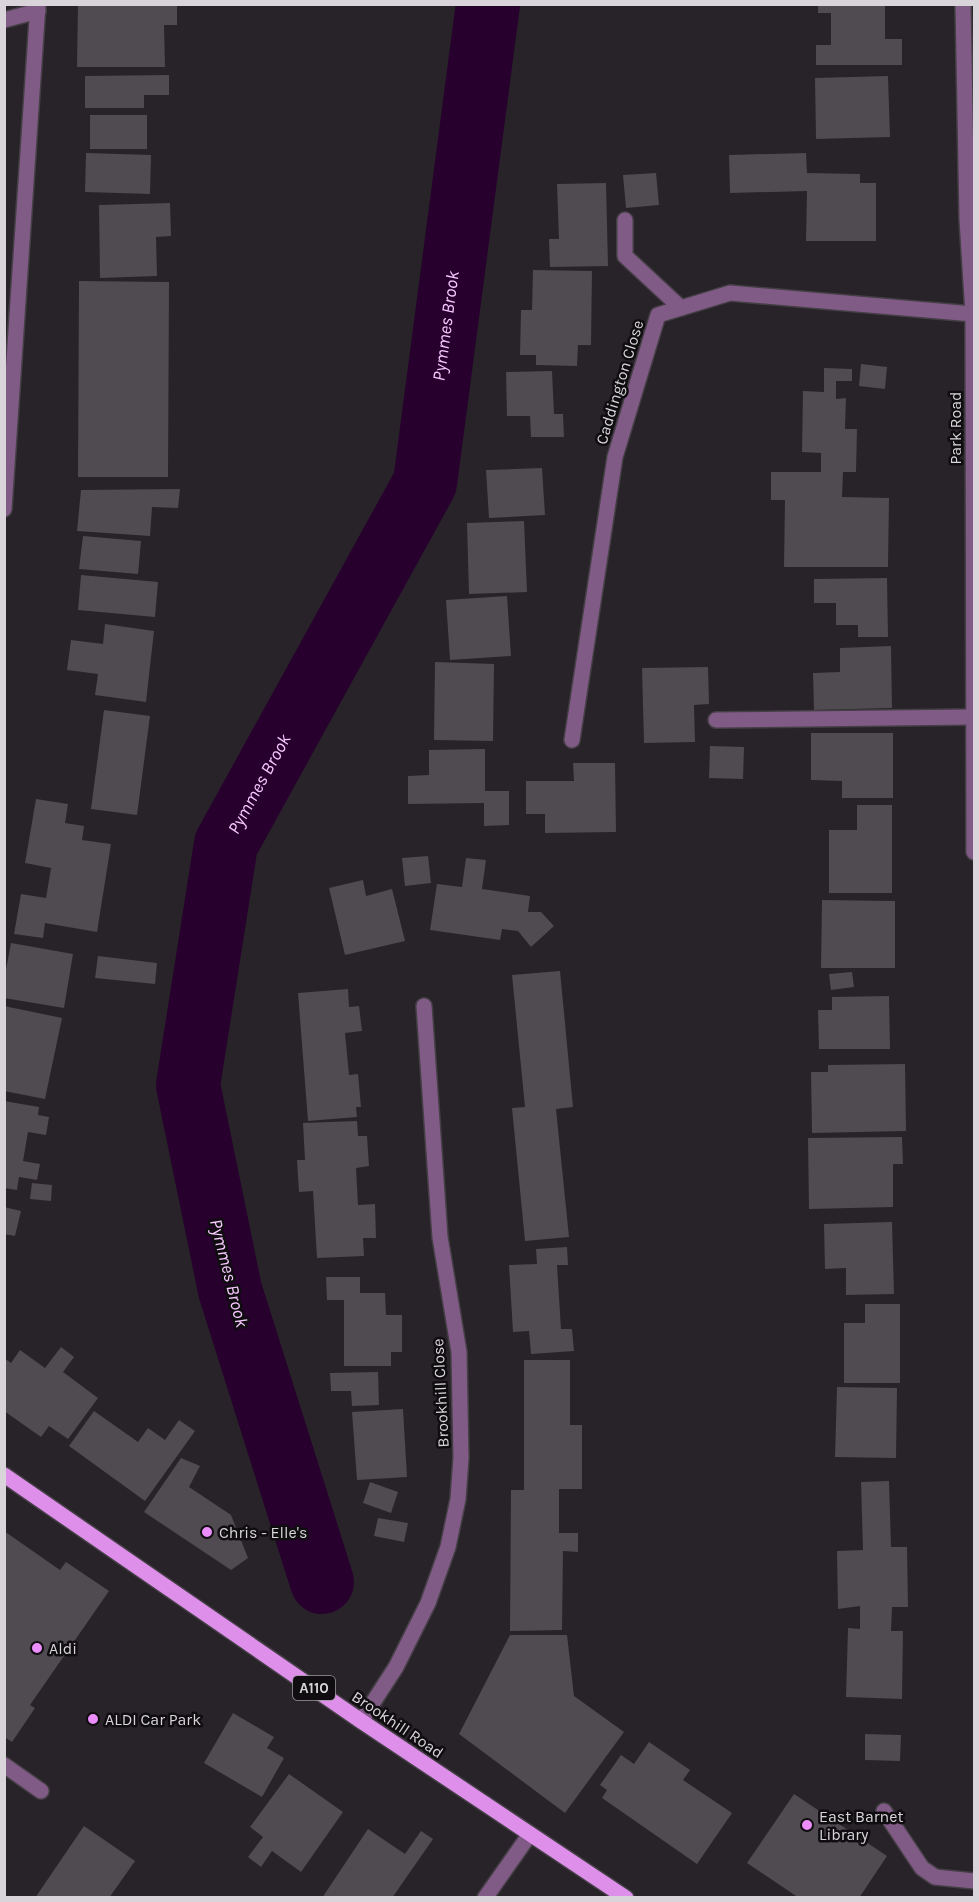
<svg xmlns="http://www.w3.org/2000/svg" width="979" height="1902" viewBox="0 0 979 1902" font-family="Karla,sans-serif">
	<rect width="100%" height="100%" fill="#282229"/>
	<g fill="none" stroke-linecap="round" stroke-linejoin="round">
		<path stroke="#27002e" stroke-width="64" id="s1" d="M322 1582 230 1290 188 1085 226 844 425 483 488 4"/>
	</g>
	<g fill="#504a51">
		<polygon points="78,4 177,4 177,25 164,25 165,67 77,67"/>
		<polygon points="818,4 885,4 885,39 902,39 902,65 816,65 816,45 831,45 831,13 818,13"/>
		<polygon points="169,75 169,95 144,95 144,108 85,108 85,76"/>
		<polygon points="888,76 890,137 816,139 815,78"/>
		<rect x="90" y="115" width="57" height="34"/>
		<polygon points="86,153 151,155 150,194 85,192"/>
		<polygon points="806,153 807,173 860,174 860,183 876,183 876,241 806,241 807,191 730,193 729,155"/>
		<polygon points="656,173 659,205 626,208 623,175"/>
		<polygon points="606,183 608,266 550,267 549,239 559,239 557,184"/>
		<polygon points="170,203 171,236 156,237 157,276 100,278 99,205"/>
		<polygon points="533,270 592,271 591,345 578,345 577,366 536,365 536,355 520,355 521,310 532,310"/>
		<polygon points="79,281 169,282 168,477 78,477"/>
		<polygon points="861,364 887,367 885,389 859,386"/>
		<polygon points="824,368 852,369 852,381 836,381 836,399 846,398 845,429 857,429 856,472 843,472 842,497 889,498 888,567 784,567 785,500 771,500 771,472 821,472 821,453 802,452 803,391 824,392"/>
		<polygon points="552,371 554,414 563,414 564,437 531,437 530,416 507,416 506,372"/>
		<polygon points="542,468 545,515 489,518 486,470"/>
		<polygon points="180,489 178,508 152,507 150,536 77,531 81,490"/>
		<polygon points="524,521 527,592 469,594 467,523"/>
		<polygon points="83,536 141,541 138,574 79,569"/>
		<polygon points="81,575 158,582 155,617 78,610"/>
		<polygon points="887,578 888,637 858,637 858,625 836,625 836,603 814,603 814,579"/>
		<polygon points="507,596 511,656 450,660 446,600"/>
		<polygon points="105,624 154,631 146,702 95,695 98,674 67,670 71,640 103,644"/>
		<polygon points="891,646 892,708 814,710 813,673 840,672 840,648"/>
		<polygon points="435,662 494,664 493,741 434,740"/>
		<polygon points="708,667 709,704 694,705 695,742 644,743 642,668"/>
		<polygon points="104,710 150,716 137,815 91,809"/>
		<polygon points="811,733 893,733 893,798 842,798 842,781 811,780"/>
		<polygon points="710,746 744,747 743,779 709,778"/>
		<polygon points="485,749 485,791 509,791 509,825 484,826 484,803 408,804 408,776 429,775 429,750"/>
		<polygon points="573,763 615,763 616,832 545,833 545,814 526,814 526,781 574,781"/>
		<polygon points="36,799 68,804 65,823 84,826 82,840 111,844 97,932 45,923 43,938 14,934 21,894 46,898 51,868 25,863"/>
		<polygon points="857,805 892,805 892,893 829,893 829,830 857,830"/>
		<polygon points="428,856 431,883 405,886 402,858"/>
		<polygon points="466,858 486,860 482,889 530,896 528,912 541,912 554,926 531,947 518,931 502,929 500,940 430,930 437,884 462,887"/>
		<polygon points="363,880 366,896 392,889 405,941 345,955 329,888"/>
		<polygon points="822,900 895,901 895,968 821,968"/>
		<polygon points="11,943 73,954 64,1008 4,998 4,980"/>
		<polygon points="98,956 157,963 155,984 95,978"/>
		<polygon points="560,971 573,1107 556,1109 569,1237 525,1241 512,1108 525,1107 512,975"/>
		<polygon points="852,972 854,987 831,990 829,974"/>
		<polygon points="348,989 349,1007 359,1006 362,1031 345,1033 349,1075 358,1074 361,1107 356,1107 357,1117 308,1121 298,993"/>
		<polygon points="889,996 890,1049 819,1049 818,1010 832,1010 832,997"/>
		<polygon points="4,1006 62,1018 45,1099 4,1091"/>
		<polygon points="905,1064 906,1131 812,1133 811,1072 828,1072 828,1065"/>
		<polygon points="4,1101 39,1107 38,1115 49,1117 46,1135 28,1132 23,1161 40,1164 37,1180 19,1177 17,1190 4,1188"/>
		<polygon points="357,1121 358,1136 367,1136 369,1166 356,1168 358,1205 375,1204 376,1238 363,1238 364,1256 317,1258 313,1191 299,1192 297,1160 305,1160 303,1123"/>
		<polygon points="902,1137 903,1164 893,1164 893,1207 809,1209 808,1138"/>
		<polygon points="32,1183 52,1185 51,1201 30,1199"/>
		<polygon points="4,1207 21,1211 15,1236 4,1234"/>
		<polygon points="892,1222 894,1294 846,1295 846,1268 825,1269 824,1224"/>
		<polygon points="567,1247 568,1265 557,1265 561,1329 572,1329 574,1351 531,1354 529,1331 513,1332 509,1265 537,1264 536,1249"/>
		<polygon points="326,1277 360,1277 360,1293 385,1293 386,1315 402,1315 402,1352 391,1352 391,1366 344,1366 344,1300 327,1300"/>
		<polygon points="865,1304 900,1304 900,1383 844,1383 844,1323 865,1323"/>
		<polygon points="61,1347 74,1357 63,1372 98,1398 68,1439 49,1426 41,1437 4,1411 4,1358 11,1363 20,1350 45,1368"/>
		<polygon points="524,1360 570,1360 570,1425 582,1425 582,1489 559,1489 559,1533 578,1533 578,1552 563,1551 562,1630 510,1631 511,1490 524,1490"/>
		<polygon points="378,1372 379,1405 352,1406 351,1391 331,1391 330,1373"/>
		<polygon points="837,1387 897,1388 896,1458 835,1457"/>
		<polygon points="403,1409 407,1477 357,1480 352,1412"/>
		<polygon points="94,1411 138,1442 148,1428 165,1440 179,1420 195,1431 145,1501 69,1446"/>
		<polygon points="181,1458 200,1466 189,1487 231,1515 248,1558 231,1570 144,1512"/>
		<polygon points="889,1481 891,1547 907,1547 908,1607 892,1607 891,1631 903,1631 902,1699 846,1697 848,1628 860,1629 860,1606 838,1609 837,1551 863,1550 861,1482"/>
		<polygon points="370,1482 398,1492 391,1513 363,1503"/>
		<polygon points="378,1518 408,1523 404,1542 374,1536"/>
		<polygon points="4,1531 60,1570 66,1562 109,1591 30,1705 35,1708 12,1742 4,1737"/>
		<polygon points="510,1635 567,1635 574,1696 624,1732 565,1813 459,1734"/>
		<polygon points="233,1713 274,1737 267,1748 284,1758 262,1797 204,1763"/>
		<polygon points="865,1734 901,1735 900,1761 865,1760"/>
		<polygon points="649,1742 690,1770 683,1780 732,1813 697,1864 602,1798 607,1790 600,1785 621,1755 634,1764"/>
		<polygon points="289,1774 343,1812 301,1872 272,1851 261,1867 248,1857 263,1837 250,1827"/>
		<polygon points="794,1794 887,1856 859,1898 799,1898 747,1863"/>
		<polygon points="84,1826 135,1861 109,1898 35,1898"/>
		<polygon points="368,1829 405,1854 421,1831 433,1839 392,1898 322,1898"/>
	</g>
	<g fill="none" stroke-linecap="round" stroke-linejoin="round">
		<g stroke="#443e45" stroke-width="18">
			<g id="minor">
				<polyline points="963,4 967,219 973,314 974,852"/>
				<polyline points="4,20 38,11"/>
				<polyline points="625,220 625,256 681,308"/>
				<polyline points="4,509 38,4"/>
				<polyline points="716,720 973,717"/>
				<polyline points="572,740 615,457 658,315 730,293 973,314"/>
				<polyline points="361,1721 396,1667 428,1603 448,1547 458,1499 461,1458 459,1352 440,1237 424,1006"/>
				<polyline points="4,1765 41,1791"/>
				<polyline points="884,1811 922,1868 935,1877 974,1881"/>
				<polyline points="485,1898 530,1834"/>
			</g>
		</g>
		<g stroke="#443e45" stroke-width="18">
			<polyline id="major" points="4,1475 361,1721 626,1898"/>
		</g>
		<use href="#minor" stroke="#805b86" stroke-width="15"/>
		<use href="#major" stroke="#dd8fea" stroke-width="15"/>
	</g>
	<g fill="#eb8dfb" stroke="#0f0d10" stroke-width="2">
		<circle cx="207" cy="1532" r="6"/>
		<circle cx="37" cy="1648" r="6"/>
		<circle cx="93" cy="1719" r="6"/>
		<circle cx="807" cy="1825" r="6"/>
	</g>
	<g text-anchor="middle" stroke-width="5" stroke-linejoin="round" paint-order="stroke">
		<rect fill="#0f0d10" stroke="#9c989d" stroke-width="1.5" x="293" y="1676" width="42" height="24" rx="4.5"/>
		<g font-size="15" font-weight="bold" fill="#d8d4d9">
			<text x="314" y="1693">A110</text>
		</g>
		<g font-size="16" fill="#d8d4d9" stroke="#0f0d10">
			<text transform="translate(619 382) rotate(-73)" y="6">Caddington Close</text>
			<text transform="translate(955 428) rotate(-90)" y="6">Park Road</text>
			<text transform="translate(440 1393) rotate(-93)" y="6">Brookhill Close</text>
			<text transform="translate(398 1724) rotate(34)" y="6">Brookhill Road</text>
		</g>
		<g font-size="16" fill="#d8d4d9" stroke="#0f0d10" text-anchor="start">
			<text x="219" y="1538">Chris - Elle's</text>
			<text x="49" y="1654">Aldi</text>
			<text x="105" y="1725">ALDI Car Park</text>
			<text x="819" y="1822">East Barnet<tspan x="819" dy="18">Library</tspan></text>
		</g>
		<g font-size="18" font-style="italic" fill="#f6c8fe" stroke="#0f0d10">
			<text dy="6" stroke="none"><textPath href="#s1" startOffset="1330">Pymmes Brook</textPath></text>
			<text dy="6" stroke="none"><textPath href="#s1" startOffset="828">Pymmes Brook</textPath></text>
			<text transform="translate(229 1273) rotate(76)" y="6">Pymmes Brook</text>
		</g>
	</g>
	<rect width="979" height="1902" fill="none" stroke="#d8d4d9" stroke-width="12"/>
</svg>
